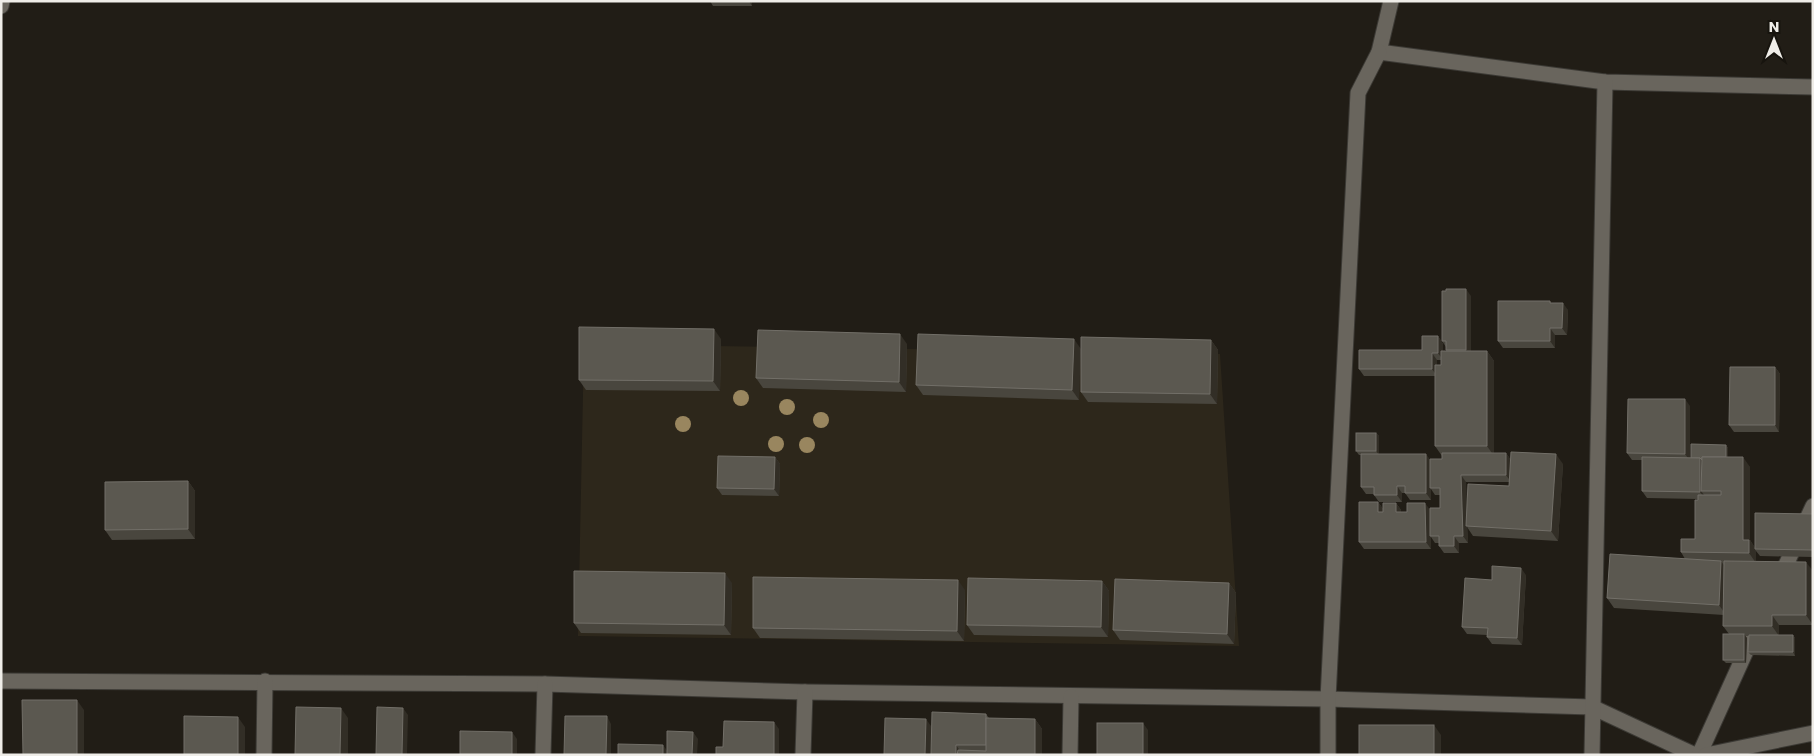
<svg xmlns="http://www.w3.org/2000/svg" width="1814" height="756" viewBox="0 0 1814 756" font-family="Poppins,sans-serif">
	<rect width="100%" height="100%" fill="#211d16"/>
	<polygon fill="#2d271b" points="584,344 1220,354 1239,646 578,636"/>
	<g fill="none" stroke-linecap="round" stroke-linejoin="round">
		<g stroke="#3c3a35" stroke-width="17">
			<g id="minor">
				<polyline points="1391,1 1379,52 1605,82 1813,87"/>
				<polyline points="1,6 2,1"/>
				<polyline points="1780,578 1813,506"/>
				<polyline points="1,681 545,684 805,692 1328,699 1592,707 1695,755"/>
				<polyline points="264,755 265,681"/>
				<polyline points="543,755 545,684"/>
				<polyline points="803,755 805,692"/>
				<polyline points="1070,755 1071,697"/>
				<polyline points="1328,755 1328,699 1358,93 1379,52"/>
				<polyline points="1592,755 1605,82"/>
				<polyline points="1699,755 1756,629"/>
				<polyline points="1706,755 1813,733"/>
			</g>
		</g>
		<use href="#minor" stroke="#69655d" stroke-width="15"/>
	</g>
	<g fill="#99865f">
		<circle cx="741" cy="398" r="8"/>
		<circle cx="787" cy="407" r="8"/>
		<circle cx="821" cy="420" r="8"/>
		<circle cx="683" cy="424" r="8"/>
		<circle cx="776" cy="444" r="8"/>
		<circle cx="807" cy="445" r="8"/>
	</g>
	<g fill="#49463e" fill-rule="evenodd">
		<polygon points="710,1 752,1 752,6 713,6"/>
		<path d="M1471 296V351H1487L1494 361V453H1506L1510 459 1563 464 1558 541 1473 536 1467 527 1468 543H1459V553H1444L1439 546V543H1435L1431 537V549H1364L1359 542 1378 502 1383 509V512L1396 503 1401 510V512H1407L1440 508V495H1435L1431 489V500H1410L1405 493H1402V502H1379L1374 495V494H1366L1361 487V455H1359L1356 451 1376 433 1379 436V454L1430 460 1442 459V456L1435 446V376H1364L1359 369 1422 350 1438 336 1443 344V351H1446V347L1442 341ZM1437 360H1441V365H1437ZM1466 482H1509V486L1467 519Z"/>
		<polygon points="1550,301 1551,303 1568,310 1567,335 1555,335 1555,348 1503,348 1498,341"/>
		<polygon points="721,339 720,391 586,390 579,380"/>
		<polygon points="1074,339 1079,400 923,395 916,385"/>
		<polygon points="1211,340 1218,350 1217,404 1088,402 1081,392"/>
		<polygon points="907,344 906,392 763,388 756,378"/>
		<polygon points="1775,367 1780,374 1779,432 1734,432 1729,425"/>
		<polygon points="1690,406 1690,458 1726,445 1728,448 1728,457 1750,467 1750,540 1755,548 1813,514 1813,557 1760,556 1756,551 1756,561 1813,571 1813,625 1779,625 1779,635 1793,635 1795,638 1795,656 1751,655 1748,652 1749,636 1745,636 1747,638 1746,663 1726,663 1723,660 1729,634 1723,626 1724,615 1614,608 1607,598 1685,559 1681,552 1695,539 1698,499 1647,498 1642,491 1642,460 1632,460 1627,453"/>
		<polygon points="775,457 780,464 779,496 722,495 717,488"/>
		<polygon points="188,481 195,491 195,539 112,540 105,530"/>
		<polygon points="1526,575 1522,645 1492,644 1487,637 1487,635 1467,634 1462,627 1492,580"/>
		<polygon points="1102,581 1109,591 1108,637 974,635 967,625"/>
		<polygon points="732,583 731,635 581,633 574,623"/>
		<polygon points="1229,583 1236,593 1234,644 1120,640 1113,630"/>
		<polygon points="965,590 964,641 760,638 753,628"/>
		<polygon points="986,714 989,718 1035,719 1042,729 1042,755 931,755"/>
	</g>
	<g fill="#322e26">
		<polygon points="749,1 752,1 752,6"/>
		<polygon points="1466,289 1471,296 1471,357 1466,350"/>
		<polygon points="1563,303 1568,310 1567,335 1562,328"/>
		<polygon points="1550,328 1555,335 1555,348 1550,341"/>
		<polygon points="714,329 721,339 720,391 713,381"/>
		<polygon points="900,334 907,344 906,392 899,382"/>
		<polygon points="1438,336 1443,344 1443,360 1438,353"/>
		<polygon points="1074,339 1081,349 1079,400 1072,390"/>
		<polygon points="1211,340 1218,350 1217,404 1210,394"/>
		<polygon points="1487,351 1494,361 1494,456 1487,446"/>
		<polygon points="1432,353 1437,360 1437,376 1432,369"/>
		<polygon points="1775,367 1780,374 1779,432 1775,425"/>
		<polygon points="1685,399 1690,406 1690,461 1685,454"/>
		<polygon points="1376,433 1379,436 1379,455 1376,451"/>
		<polygon points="1726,445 1728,448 1728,464 1726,461"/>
		<polygon points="1506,453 1511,460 1511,482 1506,475"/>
		<polygon points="1426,454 1431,461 1431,500 1426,493"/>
		<polygon points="1556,454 1563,464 1558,541 1551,531"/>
		<polygon points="775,457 780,464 779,496 774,489"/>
		<polygon points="1743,457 1750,467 1750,540 1756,549 1755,549 1756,551 1756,563 1749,553 1743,540"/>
		<polygon points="1700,458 1705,465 1701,491 1705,496 1705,499 1700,492"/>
		<polygon points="1461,475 1466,482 1468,543 1463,536"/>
		<polygon points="188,481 195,491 195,539 188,529"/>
		<polygon points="1397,486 1402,493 1402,502 1397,495"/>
		<polygon points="1378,502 1383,509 1383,519 1378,512"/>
		<polygon points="1396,503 1401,510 1401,519 1396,512"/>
		<polygon points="1425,503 1430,510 1430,536 1431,537 1431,549 1426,542"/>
		<polygon points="1454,536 1459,543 1459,553 1454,546"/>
		<polygon points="1721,561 1728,571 1726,615 1719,605"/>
		<polygon points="1806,562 1813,571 1813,625 1806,615"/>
		<polygon points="1521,568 1526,575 1522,645 1517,638"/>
		<polygon points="725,573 732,583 731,635 724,625"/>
		<polygon points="958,580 965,590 964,641 957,631"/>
		<polygon points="1102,581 1109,591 1108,637 1101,627"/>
		<polygon points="1229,583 1236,593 1234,644 1227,634"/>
		<polygon points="1772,615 1779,625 1779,636 1772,626"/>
		<polygon points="1744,634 1747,638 1746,663 1744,660"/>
		<polygon points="1793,635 1795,638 1795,656 1793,652"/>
		<polygon points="77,700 84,710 84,755 77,755"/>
		<polygon points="341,708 348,718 348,755 340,755"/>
		<polygon points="403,708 408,715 407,755 402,755"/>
		<polygon points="607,716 611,724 611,755 606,755"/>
		<polygon points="238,717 245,727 245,755 238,755"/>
		<polygon points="926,719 931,726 931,755 925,755"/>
		<polygon points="1035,719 1042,729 1042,755 1035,755"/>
		<polygon points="774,722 779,729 779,755 774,755"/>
		<polygon points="1143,723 1148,730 1148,755 1143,755"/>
		<polygon points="1434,725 1441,735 1441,755 1434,755"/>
		<polygon points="512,732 517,739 517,755 512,755"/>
		<polygon points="693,732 698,739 697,755 692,755"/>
		<polygon points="663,745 668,752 668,755 663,755"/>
		<polygon points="956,745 961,752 961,755 956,755"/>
	</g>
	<g fill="#5b5850" stroke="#726f68">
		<polygon points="1446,289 1466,289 1466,350 1446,350 1446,341 1442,341 1442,291 1446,291"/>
		<polygon points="1498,301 1550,301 1550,303 1563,303 1562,328 1550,328 1550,341 1498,341"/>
		<polygon points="579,327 714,329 713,381 579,380"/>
		<polygon points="758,330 900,334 899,382 756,378"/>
		<polygon points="918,334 1074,339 1072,390 916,385"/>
		<polygon points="1422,336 1438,336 1438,353 1432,353 1432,369 1359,369 1359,350 1422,350"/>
		<polygon points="1081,337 1211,340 1210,394 1081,392"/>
		<polygon points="1441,351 1487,351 1487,446 1435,446 1435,365 1441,365"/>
		<polygon points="1730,367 1775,367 1775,425 1729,425"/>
		<polygon points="1628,399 1685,399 1685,454 1627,453"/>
		<rect x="1356" y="433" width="20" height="18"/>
		<polygon points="1691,444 1726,445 1726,457 1702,457 1702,460 1700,458 1691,458"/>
		<polygon points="1511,452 1556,454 1551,531 1466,526 1468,484 1509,486"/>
		<polygon points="1442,453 1506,453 1506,475 1461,475 1463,536 1454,536 1454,546 1439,546 1439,536 1430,536 1430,508 1440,508 1440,488 1430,488 1430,459 1442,459"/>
		<polygon points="1361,454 1426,454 1426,493 1405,493 1405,486 1397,486 1397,495 1374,495 1374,487 1361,487"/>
		<polygon points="718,456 775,457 774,489 717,488"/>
		<polygon points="1642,457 1700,458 1700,492 1642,491"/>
		<polygon points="1702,457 1743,457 1743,540 1749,540 1749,553 1681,552 1681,539 1695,539 1695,500 1698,500 1698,495 1721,495 1721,491 1701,491"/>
		<polygon points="188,481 188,529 105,530 105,482"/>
		<polygon points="1359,502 1378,502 1378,512 1383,512 1383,503 1396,503 1396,512 1407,512 1407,503 1425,503 1426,542 1359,542"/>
		<polygon points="1755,513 1813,514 1813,550 1755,549"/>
		<polygon points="1610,554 1721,561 1719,605 1607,598"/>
		<polygon points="1724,561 1806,562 1806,615 1772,615 1772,626 1723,626"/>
		<polygon points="1492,566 1521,568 1517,638 1487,637 1488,628 1462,627 1465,578 1492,580"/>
		<polygon points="574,571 725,573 724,625 574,623"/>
		<polygon points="753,577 958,580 957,631 753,628"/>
		<polygon points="968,578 1102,581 1101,627 967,625"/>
		<polygon points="1115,579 1229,583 1227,634 1113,630"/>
		<rect x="1723" y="634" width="21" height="26"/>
		<polygon points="1749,635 1793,635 1793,652 1748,652"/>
		<polygon points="22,700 77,700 77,755 23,755"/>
		<polygon points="296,707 341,708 340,755 295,755"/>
		<polygon points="377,707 403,708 402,755 376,755"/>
		<polygon points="932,712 986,714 986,745 956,745 956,755 931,755"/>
		<polygon points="184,716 238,717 238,755 184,755"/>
		<polygon points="565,716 607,716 606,755 564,755"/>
		<polygon points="885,718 926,719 925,755 884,755"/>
		<polygon points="986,718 1035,719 1035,755 957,755 958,750 986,751"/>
		<polygon points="724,721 774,722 774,755 716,755 716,747 723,747"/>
		<rect x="1097" y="723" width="46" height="32"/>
		<rect x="1359" y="725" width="75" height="30"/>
		<polygon points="460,731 512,732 512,755 460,755"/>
		<polygon points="667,731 693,732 692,755 667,755"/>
		<polygon points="618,744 663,745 663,755 618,755"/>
	</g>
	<rect width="1814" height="756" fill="none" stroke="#efede8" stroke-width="5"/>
	<g transform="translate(1774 40)" stroke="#17140e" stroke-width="4" paint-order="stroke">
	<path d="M0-4L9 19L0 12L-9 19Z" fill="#efede8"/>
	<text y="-8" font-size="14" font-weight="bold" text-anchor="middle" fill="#efede8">N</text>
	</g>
</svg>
